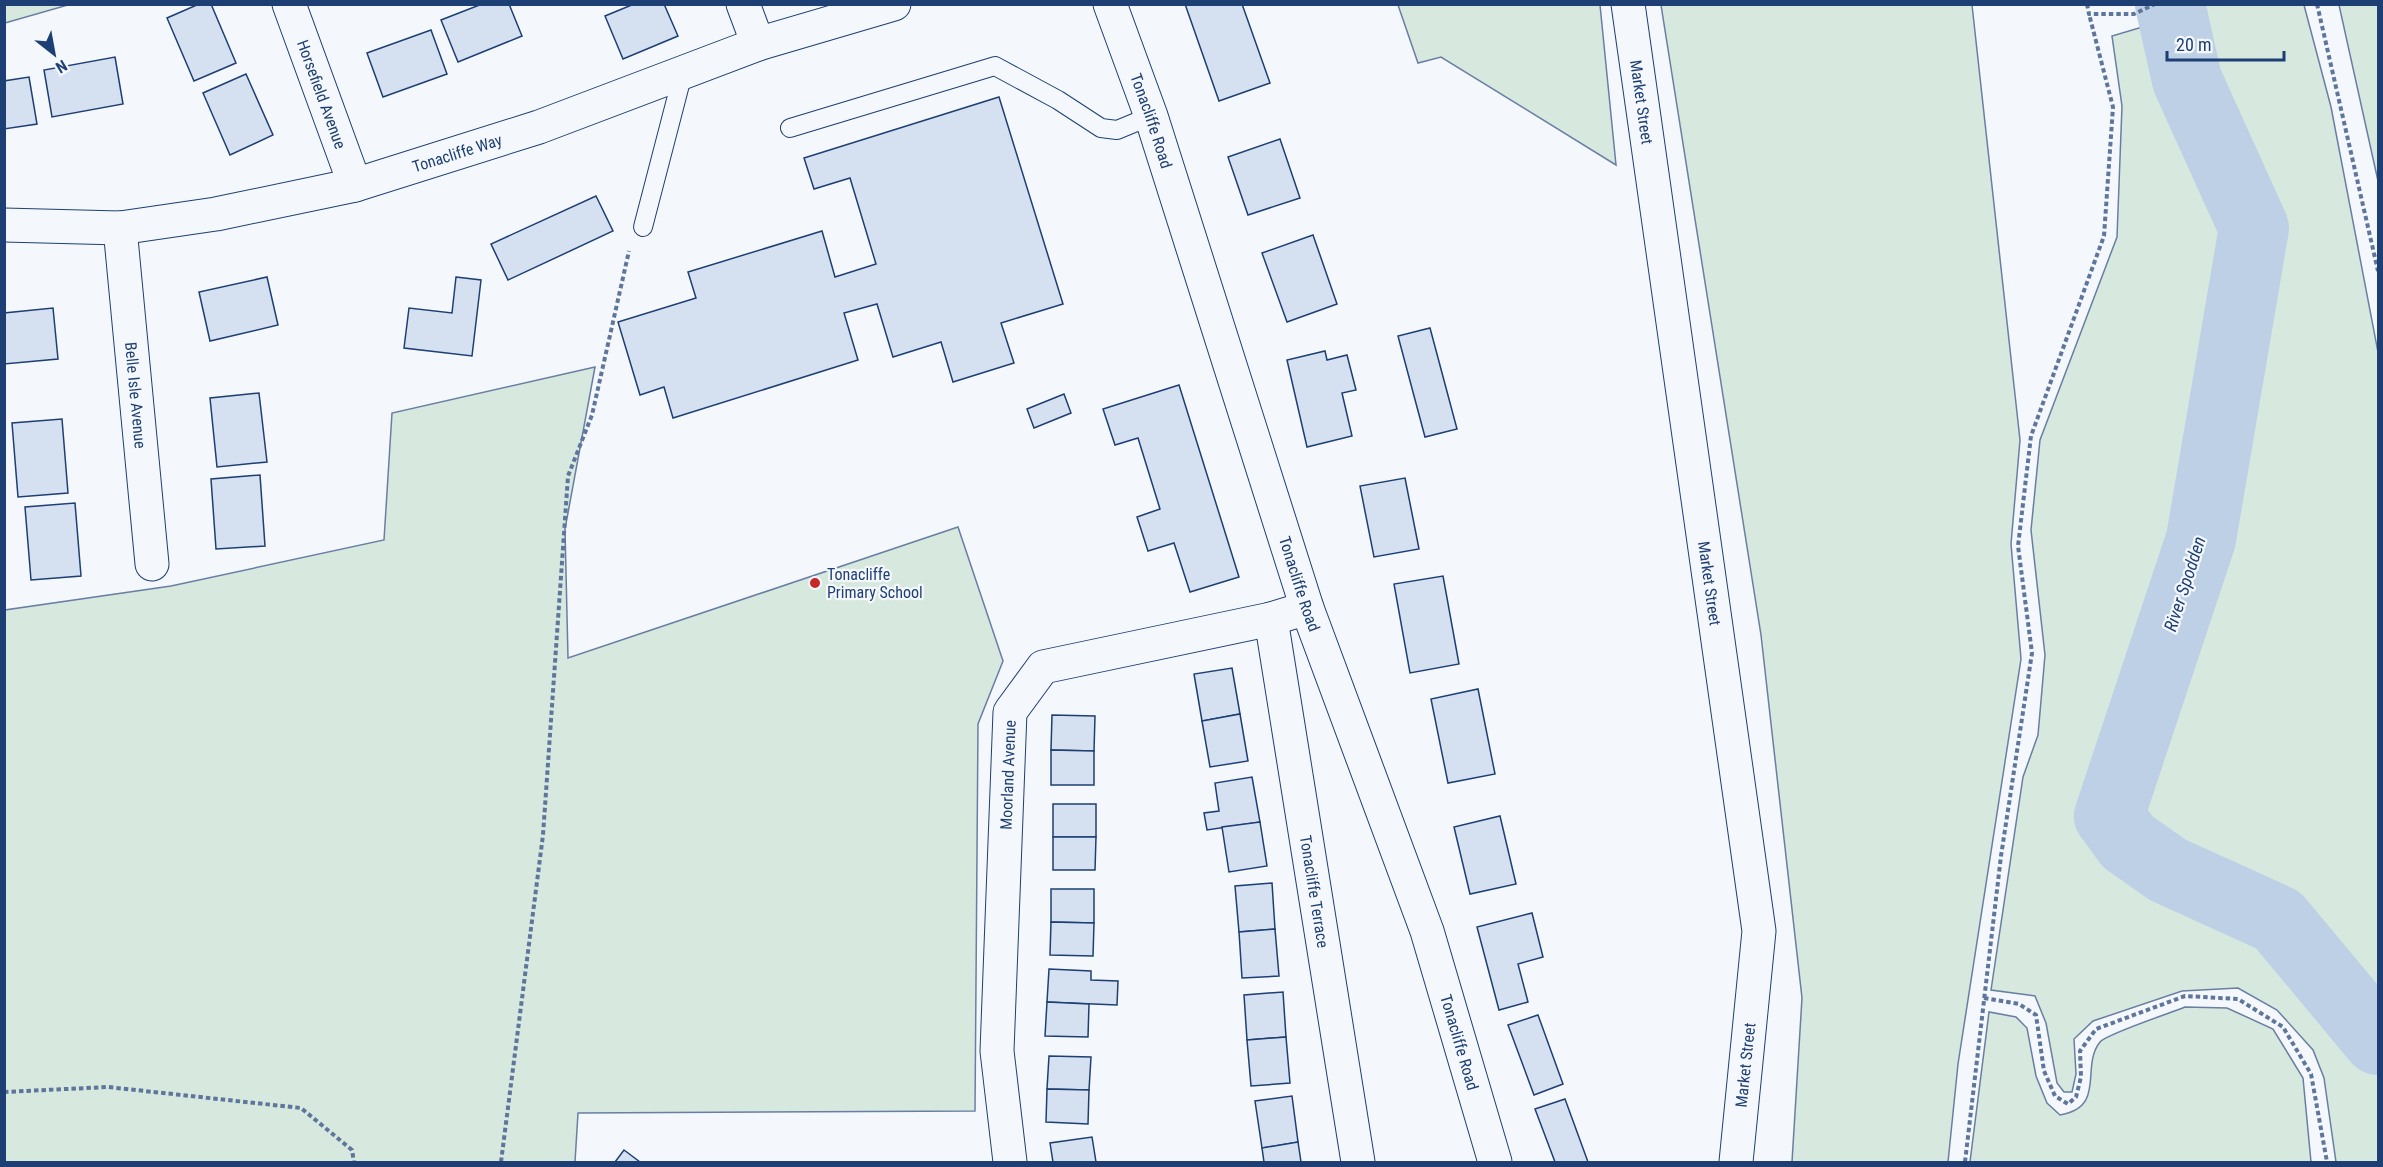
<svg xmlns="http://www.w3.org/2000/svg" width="2383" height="1167" viewBox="0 0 2383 1167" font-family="'Roboto Condensed',sans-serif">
	<rect width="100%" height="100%" fill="#f4f7fb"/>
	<g fill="#d7e8df" stroke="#687fa3" stroke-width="1.5">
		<polygon points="5,4 68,4 68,5 5,23"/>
		<polygon points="1398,5 1600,5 1616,165 1441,57 1418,63"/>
		<polygon points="1661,5 1972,5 2020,440 2011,544 2021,659 1958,1064 1948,1162 1792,1162 1802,998 1761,635"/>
		<polygon points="2196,5 2304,5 2331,107 2378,352 2378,1013 2286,894 2165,851 2139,819 2164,752 2222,557 2276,243 2258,192 2201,73 2188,10"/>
		<polygon points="2339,5 2378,5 2378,181"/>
		<polygon points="2166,20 2177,83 2243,228 2222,347 2188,513 2143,649 2121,706 2101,814 2122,848 2164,878 2278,928 2378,1073 2378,1162 2336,1162 2324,1078 2313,1050 2277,1010 2238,988 2182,991 2093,1021 2074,1039 2076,1074 2072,1092 2064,1092 2057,1083 2046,1023 2035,996 1991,990 2023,777 2038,735 2045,655 2031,530 2040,440 2117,237 2122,106 2112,36"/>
		<polygon points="595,367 565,529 568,658 958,527 1003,661 978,724 975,1111 578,1113 575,1162 5,1162 5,610 171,586 384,540 392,413"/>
		<path d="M2185 1007 2227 1008 2273 1029 2303 1078 2311 1162H1970L1989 1012 2016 1017 2027 1028 2036 1076 2047 1103 2060 1115C2107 1107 2080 1067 2100 1042 2106 1034 2171 1013 2185 1007Z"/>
	</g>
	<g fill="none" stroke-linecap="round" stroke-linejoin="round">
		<polyline stroke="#bed0e5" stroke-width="70" points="2170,4 2187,80 2254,228 2201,539 2109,816 2128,842 2168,870 2278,920 2378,1040"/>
	</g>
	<g fill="#d5e0f0" stroke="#1d3f73" stroke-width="1.5">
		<polygon points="199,4 211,4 236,63 194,81 167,18"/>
		<polygon points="482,4 509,4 522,36 458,62 441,20"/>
		<polygon points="634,4 664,4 678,36 623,59 605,16"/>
		<polygon points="1185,4 1242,4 1270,83 1219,101"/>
		<polygon points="431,30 447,74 383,97 367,53"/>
		<polygon points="115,57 123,104 52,117 44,70"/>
		<polygon points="246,74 273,135 230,155 203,93"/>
		<polygon points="29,77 37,124 4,129 4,81"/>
		<polygon points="999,97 1063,304 1001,323 1014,363 953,382 941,342 893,357 877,304 844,313 858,360 673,418 664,387 640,395 618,322 696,298 688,272 822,231 835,277 876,264 850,178 814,189 804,158"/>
		<polygon points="1280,139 1300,198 1248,215 1228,157"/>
		<polygon points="596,196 613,231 508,280 491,244"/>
		<polygon points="1313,235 1337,304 1287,322 1262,253"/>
		<polygon points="267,277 278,325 210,341 199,292"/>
		<polygon points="456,277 481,280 472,356 404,348 409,308 452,313"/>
		<polygon points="53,308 58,359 4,364 4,313"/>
		<polygon points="1430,328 1457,429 1425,437 1398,336"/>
		<polygon points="1325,351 1327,360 1347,355 1356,390 1342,393 1352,436 1307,447 1287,360"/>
		<polygon points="1179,385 1239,577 1190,592 1174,543 1148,551 1137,517 1160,509 1138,438 1115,445 1103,409"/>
		<polygon points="259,393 267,462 217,467 210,398"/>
		<polygon points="1064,394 1071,413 1034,428 1027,409"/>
		<polygon points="62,419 68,493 18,497 12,423"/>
		<polygon points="260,475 265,546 216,549 211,479"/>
		<polygon points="1405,478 1419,549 1374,557 1360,486"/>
		<polygon points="75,503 81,576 31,580 25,507"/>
		<polygon points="1443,576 1459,664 1410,673 1394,584"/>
		<polygon points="1232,668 1240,714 1202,721 1194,674"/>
		<polygon points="1478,689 1495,774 1448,783 1431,699"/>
		<polygon points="1240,714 1248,761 1210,767 1202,721"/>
		<polygon points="1052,715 1095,716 1094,751 1051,750"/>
		<polygon points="1051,750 1094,751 1094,785 1051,785"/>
		<polygon points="1252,777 1260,822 1207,830 1204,813 1219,811 1215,783"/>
		<rect x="1053" y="804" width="43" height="33"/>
		<polygon points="1500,816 1516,884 1470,894 1454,827"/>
		<polygon points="1260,822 1267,866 1229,872 1222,827"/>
		<polygon points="1053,837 1096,837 1095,870 1053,870"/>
		<polygon points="1272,883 1275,929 1239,932 1235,886"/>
		<polygon points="1051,889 1094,889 1094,923 1051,922"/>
		<polygon points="1532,913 1543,957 1518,964 1528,1002 1499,1010 1477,927"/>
		<polygon points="1051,922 1094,923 1093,956 1050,955"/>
		<polygon points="1275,929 1279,976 1242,978 1239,932"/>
		<polygon points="1049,969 1091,971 1091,980 1118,981 1117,1005 1047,1002"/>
		<polygon points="1283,992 1286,1037 1247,1040 1244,995"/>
		<polygon points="1047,1002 1089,1004 1088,1037 1045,1036"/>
		<polygon points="1538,1015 1563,1084 1534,1095 1508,1025"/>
		<polygon points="1286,1037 1290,1083 1251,1086 1247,1040"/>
		<polygon points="1049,1056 1091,1057 1089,1090 1047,1089"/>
		<polygon points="1047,1089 1089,1090 1088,1124 1046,1122"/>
		<polygon points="1292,1096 1298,1142 1262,1148 1255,1101"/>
		<polygon points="1565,1099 1588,1162 1555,1162 1535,1109"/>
		<polygon points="1092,1137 1096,1162 1053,1162 1050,1143"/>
		<polygon points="1298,1142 1301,1162 1264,1162 1262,1148"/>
		<polygon points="624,1150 640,1162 615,1162"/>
	</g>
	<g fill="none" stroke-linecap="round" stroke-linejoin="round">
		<g stroke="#1d3f73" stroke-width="20">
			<g id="service">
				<polyline points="790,128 995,66 1058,100 1101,128 1117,130 1151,116"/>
				<polyline points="643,227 683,73"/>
			</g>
		</g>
		<g stroke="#1d3f73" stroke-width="35">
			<g id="minor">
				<path id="s1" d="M289 4 355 185"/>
				<polyline points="743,4 758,44"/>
				<path id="s2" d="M1110 4 1151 116 1307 608 1427 931 1495 1162"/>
				<path id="s3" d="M4 225 120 228 216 214 355 185 539 127 758 44 894 4"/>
				<path id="s4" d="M120 228 152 564"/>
				<path id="s5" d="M1271 619 1358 1162"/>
				<path id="s6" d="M1010 1162 997 1051 1010 712 1043 667 1271 619 1307 608"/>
			</g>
		</g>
		<g stroke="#1d3f73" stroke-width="35">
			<g id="primary">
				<path id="s7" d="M1628 4 1759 931 1736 1162"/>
			</g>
		</g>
		<g stroke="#5e769c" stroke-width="4" stroke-dasharray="4.5 3" stroke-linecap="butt">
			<polyline points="2087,4 2089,14 2134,14 2155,4"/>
			<polyline points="2317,4 2378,271"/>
			<polyline points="1984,998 2019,1004 2036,1015 2044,1071 2055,1096 2068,1104 2076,1097 2081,1077 2080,1051 2096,1029 2185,996 2238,999 2283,1027 2311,1074 2327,1162"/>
			<polyline points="4,1092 108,1087 301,1108 352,1150 354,1162"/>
			<polyline points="501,1162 543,835 568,476 592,415 629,251"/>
			<polyline points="1965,1162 2001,856 2032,653 2018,546 2031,436 2104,236 2113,107 2089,14"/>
		</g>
		<use href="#service" stroke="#f4f7fb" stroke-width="18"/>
		<use href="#minor" stroke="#f4f7fb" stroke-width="33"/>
		<use href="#primary" stroke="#f4f7fb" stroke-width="33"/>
	</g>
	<circle fill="#c62828" stroke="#f4f7fb" stroke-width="2" cx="815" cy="583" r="6"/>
	<g text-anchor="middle" stroke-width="4.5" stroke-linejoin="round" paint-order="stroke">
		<g font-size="16" fill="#1d3f73" stroke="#f4f7fb">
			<text dy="6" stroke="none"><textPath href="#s1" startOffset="96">Horsefield Avenue</textPath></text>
			<text dy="6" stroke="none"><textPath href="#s7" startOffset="99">Market Street</textPath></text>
			<text dy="6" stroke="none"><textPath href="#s2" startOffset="124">Tonacliffe Road</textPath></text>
			<text dy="6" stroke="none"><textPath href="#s3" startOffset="462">Tonacliffe Way</textPath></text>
			<text dy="6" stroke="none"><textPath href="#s4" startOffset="168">Belle Isle Avenue</textPath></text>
			<text dy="6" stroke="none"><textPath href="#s7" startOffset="585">Market Street</textPath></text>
			<text dy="6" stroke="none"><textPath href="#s2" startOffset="610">Tonacliffe Road</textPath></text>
			<text dy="6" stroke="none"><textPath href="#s6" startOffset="388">Moorland Avenue</textPath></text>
			<text dy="6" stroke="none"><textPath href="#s5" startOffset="276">Tonacliffe Terrace</textPath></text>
			<text dy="6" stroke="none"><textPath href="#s2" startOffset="1096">Tonacliffe Road</textPath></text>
			<text transform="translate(1745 1065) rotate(-84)" y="6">Market Street</text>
		</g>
		<g font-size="16" fill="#1d3f73" stroke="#f4f7fb" text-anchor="start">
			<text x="827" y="580">Tonacliffe<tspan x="827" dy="18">Primary School</tspan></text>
		</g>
		<g font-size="18" font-style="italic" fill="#1d3f73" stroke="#f4f7fb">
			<text transform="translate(2185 584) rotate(-72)" y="6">River Spodden</text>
		</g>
	</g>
	<rect width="2383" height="1167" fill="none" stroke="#1d3f73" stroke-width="12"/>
	<g transform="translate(54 54) rotate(149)" stroke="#f4f7fb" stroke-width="4.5" paint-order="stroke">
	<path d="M0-4.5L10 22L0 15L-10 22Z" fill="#1d3f73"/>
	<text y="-9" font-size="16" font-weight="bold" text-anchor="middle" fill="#1d3f73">N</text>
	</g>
	<path d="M2167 51v9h117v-9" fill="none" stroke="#1d3f73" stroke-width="3"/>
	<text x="2176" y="51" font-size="18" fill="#1d3f73" stroke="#f4f7fb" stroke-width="4.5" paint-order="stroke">20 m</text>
</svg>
